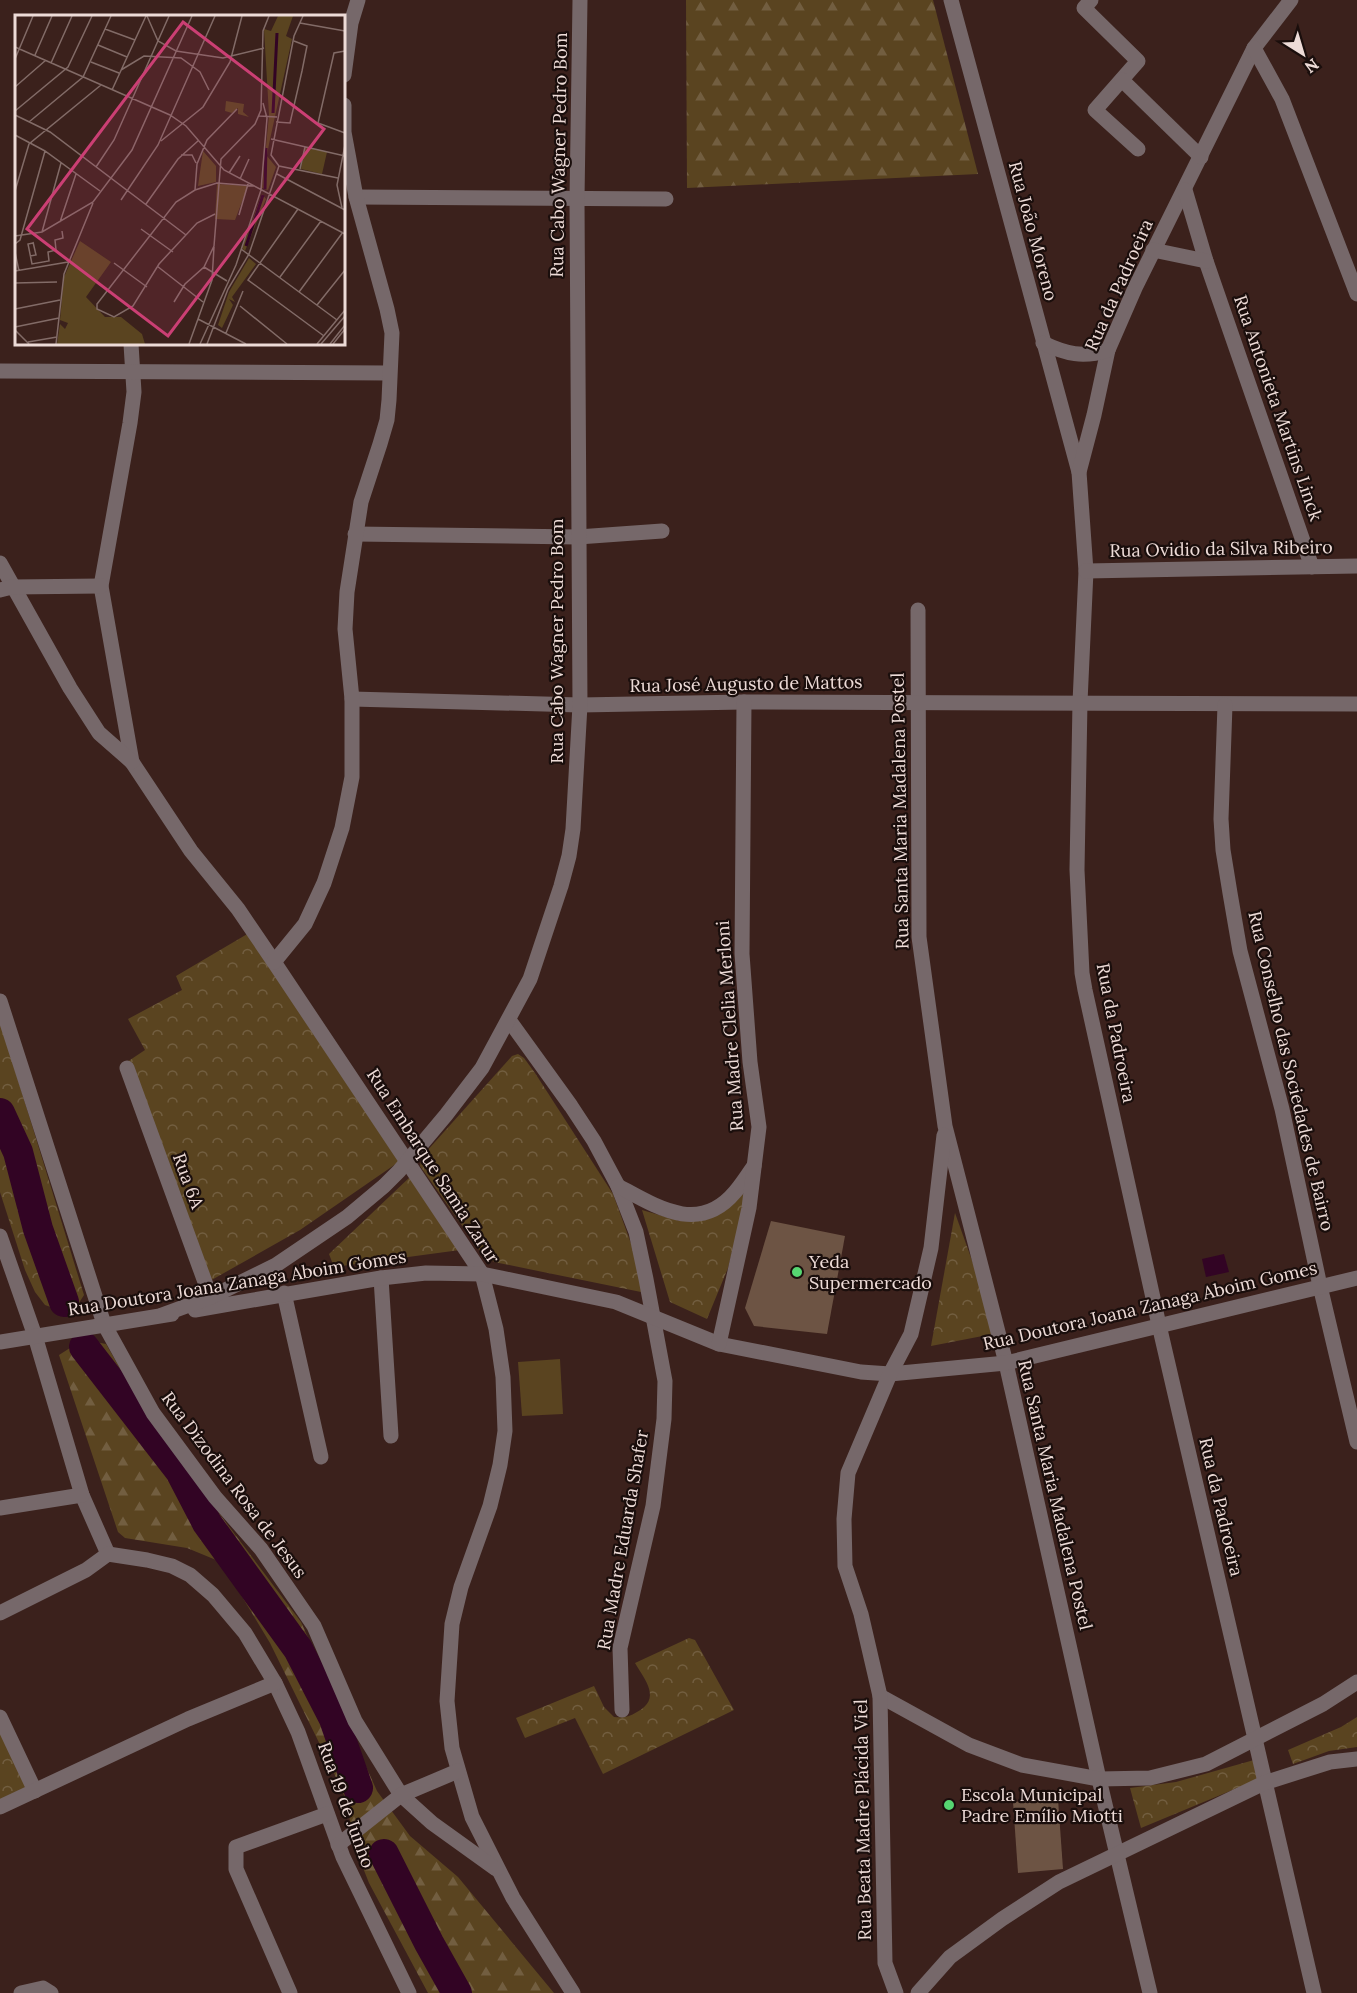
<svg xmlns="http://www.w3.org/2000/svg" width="1357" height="1993" viewBox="0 0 1357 1993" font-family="Lora,serif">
	<defs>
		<pattern id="forest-firs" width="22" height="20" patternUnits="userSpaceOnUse" patternTransform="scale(1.5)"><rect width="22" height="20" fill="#5a4420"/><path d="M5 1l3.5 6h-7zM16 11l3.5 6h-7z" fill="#725e40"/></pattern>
		<pattern id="park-crowns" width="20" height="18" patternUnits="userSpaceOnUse" patternTransform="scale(1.5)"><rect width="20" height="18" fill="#5a4420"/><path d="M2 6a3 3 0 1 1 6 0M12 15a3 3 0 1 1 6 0" fill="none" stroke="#725e40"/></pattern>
	</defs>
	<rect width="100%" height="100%" fill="#3b211c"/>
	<polygon fill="#5a4420" points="560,1359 563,1414 522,1416 518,1362"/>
	<g fill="url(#forest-firs)">
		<polygon points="686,0 933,0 978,174 687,188"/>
		<polygon points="90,1341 106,1344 151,1423 301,1622 377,1791 410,1836 458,1877 554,1993 428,1993 369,1883 352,1840 348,1804 333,1771 270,1643 221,1562 187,1548 125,1538 118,1532 59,1355 70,1348"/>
	</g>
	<g fill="url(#park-crowns)">
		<polygon points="249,933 403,1159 300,1230 201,1286 121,1066 145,1050 128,1019 182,990 176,976"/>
		<polygon points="0,1021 84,1295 77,1306 59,1310 45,1305 35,1292 25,1270 0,1192"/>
		<polygon points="518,1054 524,1058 535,1073 613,1194 648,1290 641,1292 494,1262 482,1254 420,1166 421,1160 426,1152 512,1056"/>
		<polygon points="411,1176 460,1250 334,1267 329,1254"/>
		<polygon points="747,1192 728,1268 707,1319 670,1302 642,1210 680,1221 698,1220"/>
		<polygon points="955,1213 998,1333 931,1346"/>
		<path d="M689 1638 695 1640 734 1710 603 1774 575 1718 525 1738 516 1718 594 1686 604 1707 614 1717C623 1718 629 1717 637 1712 662 1699 645 1680 635 1663Z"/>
		<polygon points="1357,1717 1357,1747 1329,1751 1293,1764 1288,1750 1341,1727"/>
		<polygon points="0,1729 28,1790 0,1803"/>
		<polygon points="1254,1760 1259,1779 1141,1828 1130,1788 1176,1782"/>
	</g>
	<polygon fill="#320424" points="1224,1254 1229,1272 1206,1277 1202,1259"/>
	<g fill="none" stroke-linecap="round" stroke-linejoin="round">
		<g stroke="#320424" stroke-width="30">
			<polyline points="0,1113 18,1152 38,1229 64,1302"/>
			<polyline points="84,1347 180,1471 207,1523 298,1649 334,1719 358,1788"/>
			<polyline points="384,1854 429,1943 457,1993"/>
		</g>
	</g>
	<g fill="#6d5444">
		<polygon points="771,1221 845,1236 827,1334 754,1326 745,1308"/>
		<polygon points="1058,1799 1063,1869 1018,1873 1013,1802"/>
	</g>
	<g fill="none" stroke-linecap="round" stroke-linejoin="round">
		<g stroke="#76686a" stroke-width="15">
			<polyline points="951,0 1079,472"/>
			<polyline points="1091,0 1084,8 1138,61 1095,110 1138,149"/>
			<polyline points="1291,0 1254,48 1135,288 1108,350 1094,415 1079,472 1086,571 1080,702 1077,870 1082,973 1085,990 1159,1325 1314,1993"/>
			<polyline points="1254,48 1282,99 1357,294"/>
			<polyline points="344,75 351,23 358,0"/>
			<polyline points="1122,80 1201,157"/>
			<polyline points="1185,190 1206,261 1312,567"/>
			<polyline points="356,197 666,199"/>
			<polyline points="1153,250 1206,261"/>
			<path d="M1043 343C1066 354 1083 358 1108 350"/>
			<polyline points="131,344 134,392 130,423 101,586 132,762 191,851 238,909 274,962 482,1274 496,1329 503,1377 505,1431 500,1465 490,1506 461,1587 452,1624 447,1701 452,1748 472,1817 513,1898 573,1993"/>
			<polyline points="0,371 389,373"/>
			<polyline points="355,534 578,537 662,531"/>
			<polyline points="0,563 70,688 99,733 132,762"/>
			<polyline points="1086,571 1357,566"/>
			<polyline points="0,590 12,587 101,586"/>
			<polyline points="918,610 919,937 945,1126 1006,1363 1099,1779 1150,1993"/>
			<polyline points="352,699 580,705 744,702 1357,704"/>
			<polyline points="1225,705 1221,819 1223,850 1230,893 1240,951 1282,1109 1320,1286 1357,1442"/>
			<polyline points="274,962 305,924 324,883 342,828 352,777 352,699 345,629 347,592 361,502 380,444 387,420 389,400 392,333 387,309 356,197 344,132 344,105"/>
			<polyline points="0,1001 104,1324 153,1413 215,1497 261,1549 314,1626 355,1721 401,1795 432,1823 496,1869"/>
			<polyline points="509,1020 571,1106 594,1141 618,1186 636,1232 646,1279 665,1381 664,1419 653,1506 620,1648 622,1710"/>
			<polyline points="127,1068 213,1304"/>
			<path d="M618 1186C657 1207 699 1235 735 1192 742 1184 748 1174 754 1166"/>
			<polyline points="0,1236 35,1336 82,1495 108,1554"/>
			<polyline points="381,1278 391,1436"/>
			<polyline points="284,1293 321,1457"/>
			<polyline points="195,1310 381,1278 426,1273 482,1274 616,1302 719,1344 861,1372 890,1374 1006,1363 1357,1278"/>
			<polyline points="162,1315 211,1297 276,1265 347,1217 384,1186 399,1171 446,1115 482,1068 530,979 561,886 569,856 573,829 580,705 577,199 580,0"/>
			<polyline points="0,1342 172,1314"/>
			<polyline points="719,1344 749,1208 759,1127 750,1062 742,954 744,702"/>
			<polyline points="0,1508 82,1495"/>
			<polyline points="0,1613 86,1570 108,1554 147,1560 172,1566 190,1575 213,1595 245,1633 275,1683 298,1732 343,1857 409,1993"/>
			<polyline points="880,1696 969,1745 1022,1765 1099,1779 1150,1778 1206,1764 1323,1704 1357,1682"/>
			<polyline points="0,1717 35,1791"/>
			<polyline points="0,1807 188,1719 275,1683"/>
			<polyline points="338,1845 401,1795 458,1771"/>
			<polyline points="21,1993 43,1988 51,1993"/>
			<polyline points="290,1993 236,1869 236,1847 327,1814"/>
			<polyline points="896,1993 885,1963 880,1696 861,1614 845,1566 844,1519 848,1473 890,1374 911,1334 931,1248 944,1135"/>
			<polyline points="918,1993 950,1957 1002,1919 1059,1882 1264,1783 1330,1762 1357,1759"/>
		</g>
	</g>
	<g fill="#56d671" stroke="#1a0e0c" stroke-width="2">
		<circle cx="797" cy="1272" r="6"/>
		<circle cx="949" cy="1805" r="6"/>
	</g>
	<g text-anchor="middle" stroke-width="4.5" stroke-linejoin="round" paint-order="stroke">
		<g font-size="18" fill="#eddbd7" stroke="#1a0e0c">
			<text transform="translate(559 155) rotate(-89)" y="6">Rua Cabo Wagner Pedro Bom</text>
			<text transform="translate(1033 231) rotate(75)" y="6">Rua João Moreno</text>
			<text transform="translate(1119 285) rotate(-66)" y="6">Rua da Padroeira</text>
			<text transform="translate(1278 408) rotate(71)" y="6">Rua Antonieta Martins Linck</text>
			<text transform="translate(1221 549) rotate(-1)" y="6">Rua Ovidio da Silva Ribeiro</text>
			<text transform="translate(557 641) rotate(-90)" y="6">Rua Cabo Wagner Pedro Bom</text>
			<text transform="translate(746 684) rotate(-1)" y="6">Rua José Augusto de Mattos</text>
			<text transform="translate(900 811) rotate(-91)" y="6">Rua Santa Maria Madalena Postel</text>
			<text transform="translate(730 1026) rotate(-94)" y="6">Rua Madre Clelia Merloni</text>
			<text transform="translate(1116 1033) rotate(79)" y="6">Rua da Padroeira</text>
			<text transform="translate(1291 1071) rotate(77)" y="6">Rua Conselho das Sociedades de Bairro</text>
			<text transform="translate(433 1166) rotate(57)" y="6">Rua Embarque Samia Zarur</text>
			<text transform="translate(188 1181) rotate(70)" y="6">Rua 6A</text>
			<text transform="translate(237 1283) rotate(-9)" y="6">Rua Doutora Joana Zanaga Aboim Gomes</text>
			<text transform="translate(1150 1306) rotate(-13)" y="6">Rua Doutora Joana Zanaga Aboim Gomes</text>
			<text transform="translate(234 1485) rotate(53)" y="6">Rua Dizodina Rosa de Jesus</text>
			<text transform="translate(1055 1495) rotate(77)" y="6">Rua Santa Maria Madalena Postel</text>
			<text transform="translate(1221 1507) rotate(77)" y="6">Rua da Padroeira</text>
			<text transform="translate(623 1540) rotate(-80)" y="6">Rua Madre Eduarda Shafer</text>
			<text transform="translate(346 1805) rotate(70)" y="6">Rua 19 de Junho</text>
			<text transform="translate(863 1820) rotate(-91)" y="6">Rua Beata Madre Plácida Viel</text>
		</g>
		<g font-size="18" fill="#eddbd7" stroke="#1a0e0c" text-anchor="start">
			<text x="809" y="1268">Yeda<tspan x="809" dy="21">Supermercado</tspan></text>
			<text x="961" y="1801">Escola Municipal<tspan x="961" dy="21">Padre Emílio Miotti</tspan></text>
		</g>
	</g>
	<g transform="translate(15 15)">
		<rect width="330" height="330" fill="#3b211c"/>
		<path d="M263 1H278L271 21 277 24 254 129 252 141 261 152 253 175 247 173 254 100 249 14 256 16ZM65 226 96 247 71 282 90 302H106L127 319 130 329H42L45 309 50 314 53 308 45 305 49 262Z" fill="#5a4420"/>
		<path d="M211 86 229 89 228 97 234 102 223 99V93L217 98 210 96ZM290 132 312 137 307 159 286 154ZM188 136 201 151V167L183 171ZM202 169 233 171 220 205 200 204ZM247 179 251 184 230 236 227 233ZM234 243 241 249 217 282 220 287 214 284 218 290 207 313 203 310 214 277Z" fill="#5a4420"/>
		<path fill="none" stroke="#320424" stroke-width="3" d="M258 98 262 18M250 174 251 133M231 231 248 180"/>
		<path fill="none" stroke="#826b67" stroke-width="1.5" d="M132 1 143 26 161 36 208 43 249 33M288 1 279 21 256 140 264 151 323 163M285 8 330 16M90 14 120 25M83 30 112 42M0 32 155 100 171 111 209 155 330 219M330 36 319 38 303 108 330 118M20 40 37 1M0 44 18 1M76 47 104 58M36 48 57 1M106 55 129 41 166 43 185 57 194 75M0 72 31 45M97 75 131 1M0 96 53 52 77 1M0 100 35 117 171 220M244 101 262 102M14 107 68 62 96 1M261 107 275 108 287 56 292 31 279 26M0 120 30 136 85 176M256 124 330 141M146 126 188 92 215 47 227 1M166 140H177L181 148M81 152 99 125 154 1M285 154 290 132M214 158 225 141M262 159 330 195M225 164 234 144M180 175 182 149 192 125 222 94M0 176 14 129 86 70M106 185 143 130 200 1M131 189 163 144 184 125M327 193 322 170 330 130M283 194 233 265 309 321M200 199 182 208 144 249 118 291 99 302 82 294V289L161 187 180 175 202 168 239 171M224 200 233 169M45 207 61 159M126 214 158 237M27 217 46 148M0 221 27 217 78 187 117 135 177 1M18 228 13 229 17 249 34 246 33 237 41 235 40 225 48 223 47 216M0 229 5 225 30 136M226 234 322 305M0 237 4 256M15 241 21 240 18 227M99 248 132 272M142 251 188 287M189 252 212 266M0 256 53 247M265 262 306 206M0 268 42 267M284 277 328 217M159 287 170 269 189 252 199 231 206 144 240 109 246 95 248 16 254 1M302 290 330 255M225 291 272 329M0 294 45 285M183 304 231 329M0 312 44 303M0 315 14 329M211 318 228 276M13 327 42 322M41 329 49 259 78 188M174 329 197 265 199 232M185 329 221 250 246 175 252 103 248 88M192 329 213 274 234 239 264 151M302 329 330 295M306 329 330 301M315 329 330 310M318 329 330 314"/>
		<path fill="#cb3f74" fill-opacity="0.15" stroke="#cb3f74" stroke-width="3" d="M168 7 309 114 153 321 12 214Z"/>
		<rect width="330" height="330" fill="none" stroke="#eddbd7" stroke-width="3"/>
	</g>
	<g transform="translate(1303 54) rotate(143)" stroke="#1a0e0c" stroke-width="4.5" paint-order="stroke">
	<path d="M0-4.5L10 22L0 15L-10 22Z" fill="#eddbd7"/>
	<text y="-9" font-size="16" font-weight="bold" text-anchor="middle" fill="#eddbd7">N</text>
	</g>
</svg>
